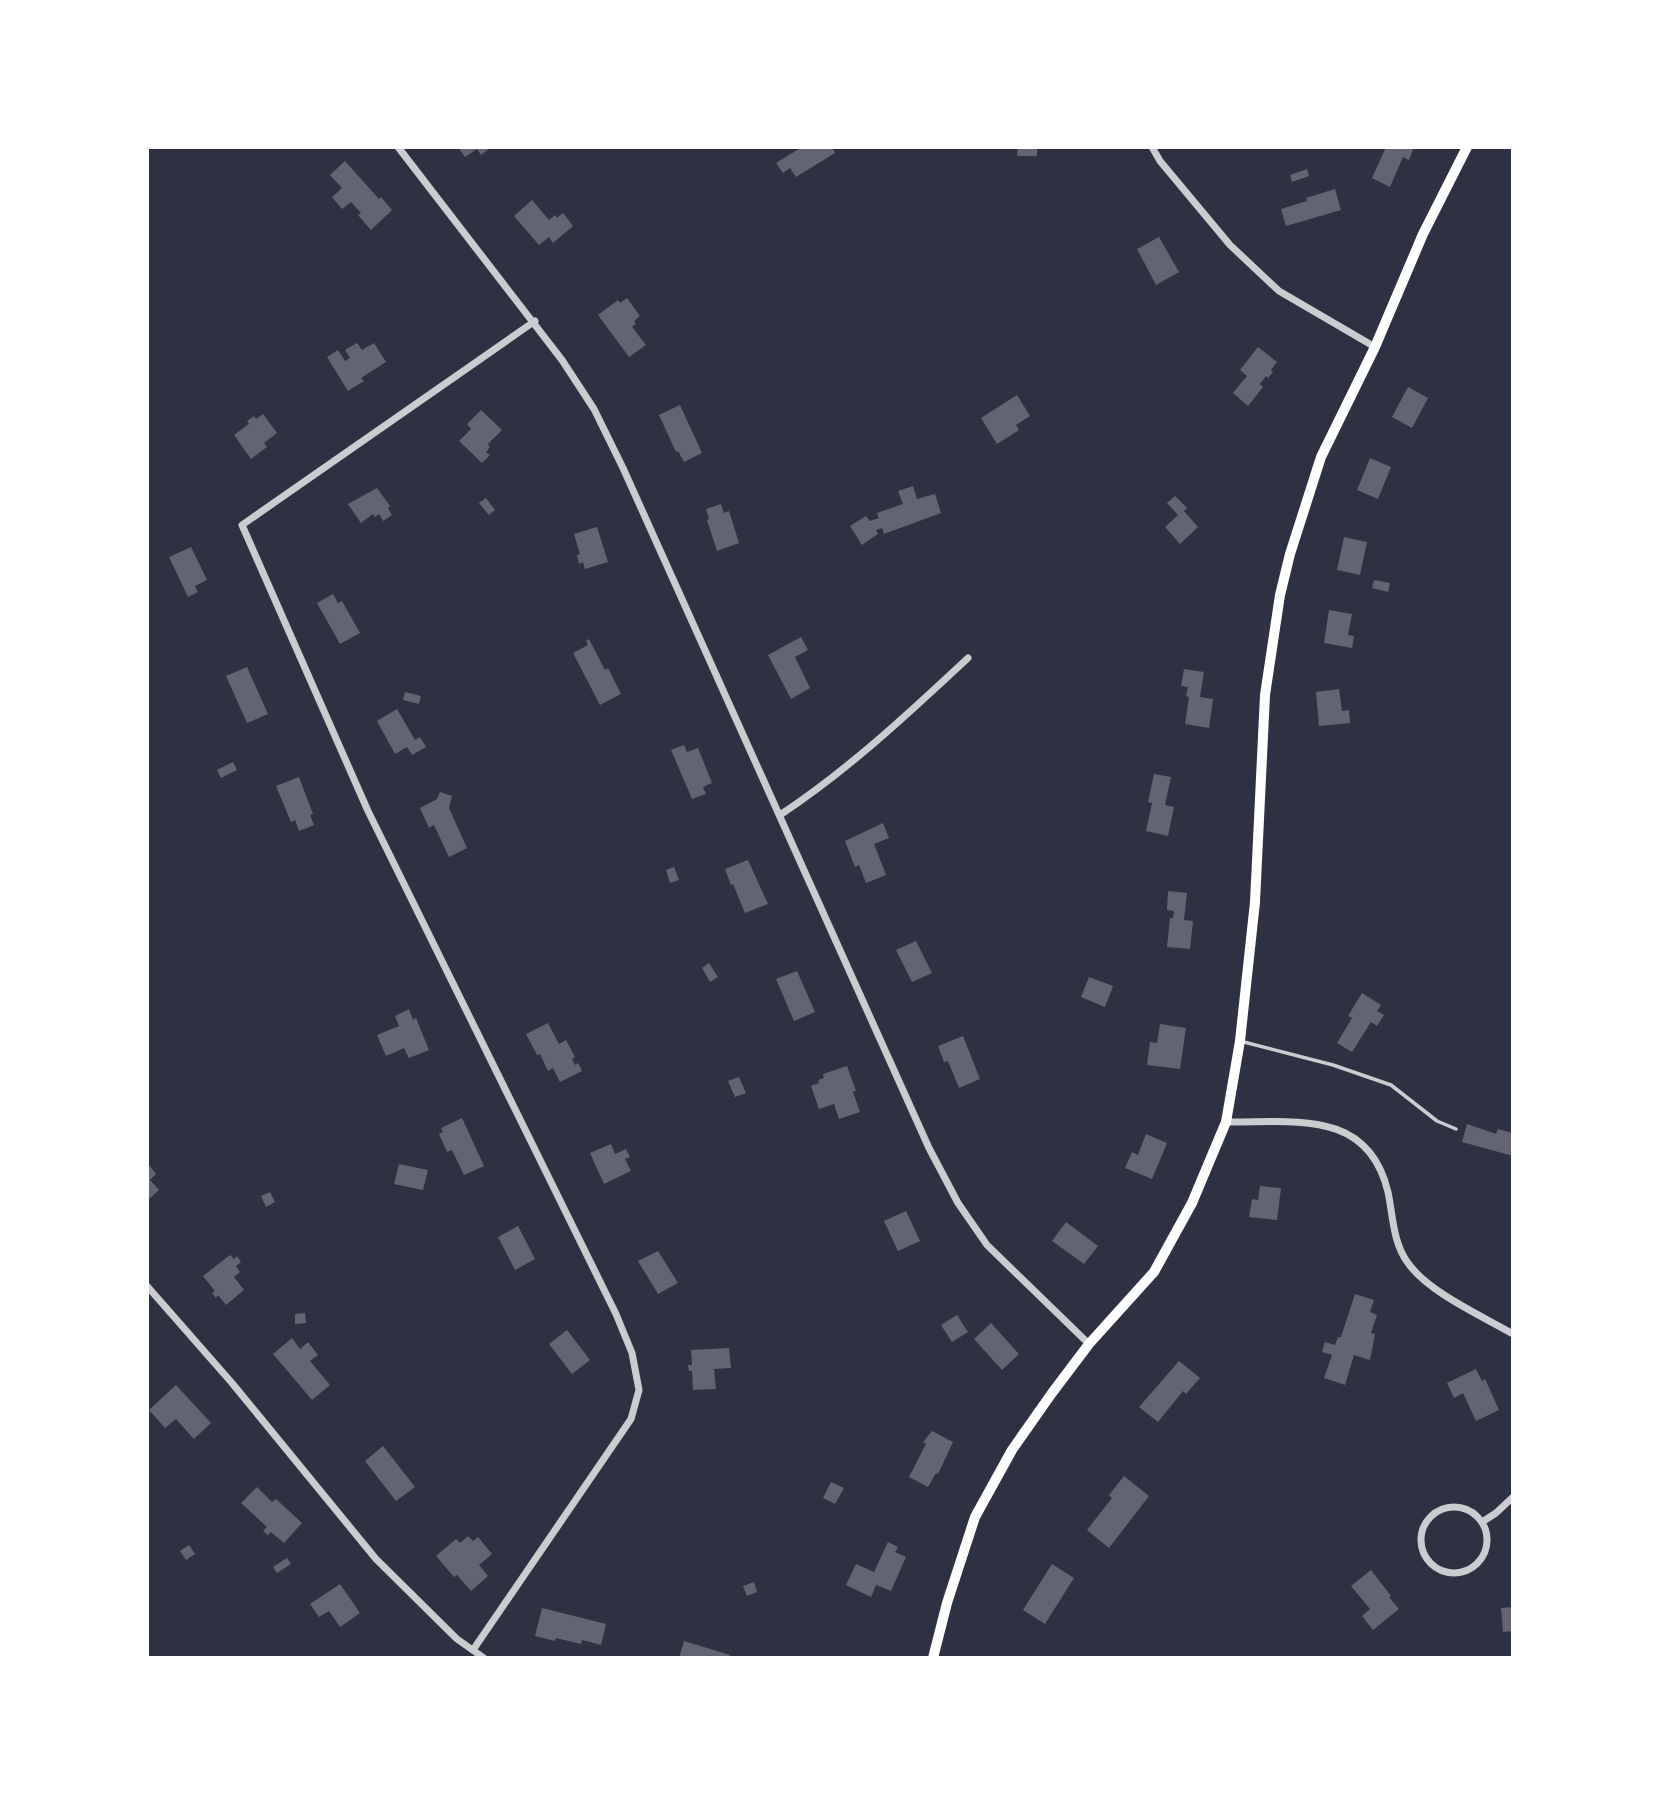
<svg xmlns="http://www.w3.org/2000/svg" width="1660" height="1805" viewBox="0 0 1660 1805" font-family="Mulish,sans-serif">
	<rect width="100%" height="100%" fill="#2d3142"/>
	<g fill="#626471">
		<polygon points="458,147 488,147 489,149 481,155 477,149 465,157"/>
		<polygon points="802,147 832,147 835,153 796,177 790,168 783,173 776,163"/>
		<polygon points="1018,147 1037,147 1037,156 1017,156"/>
		<polygon points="1386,147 1414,147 1409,160 1403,157 1390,187 1372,178"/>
		<polygon points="345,161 379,199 381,197 392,210 371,230 358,215 361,213 351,202 342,209 332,197 342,188 330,175"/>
		<polygon points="1307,169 1309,176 1292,182 1290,175"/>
		<polygon points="1335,189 1341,210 1286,226 1281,209 1307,201 1306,198"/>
		<polygon points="532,200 549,220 555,215 557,218 563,213 573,226 553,243 549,237 539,245 514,216"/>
		<polygon points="1159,237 1179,272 1156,285 1137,249"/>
		<polygon points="627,298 640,316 634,321 636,324 632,327 646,345 629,357 598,315 618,300 620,303"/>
		<polygon points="357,343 362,350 374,343 386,362 361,378 364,381 348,391 327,357 338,350 345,361 350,358 345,350"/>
		<polygon points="1258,347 1277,362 1271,370 1273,372 1268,378 1266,376 1260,384 1263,387 1248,406 1233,393 1247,376 1240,370"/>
		<polygon points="1408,387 1428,398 1412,428 1392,417"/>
		<polygon points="1017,395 1030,416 1016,425 1019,430 997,444 981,418"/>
		<polygon points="680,405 702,453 684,462 678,451 676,452 659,415"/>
		<polygon points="481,410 502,430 488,444 490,447 486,452 490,455 482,463 459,441 471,429 467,424"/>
		<polygon points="263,414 277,433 264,443 267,447 251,459 234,435 249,424 247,421 254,416 256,419"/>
		<polygon points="1370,458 1391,467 1378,499 1357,490"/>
		<polygon points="913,486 917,499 935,494 941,513 884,534 882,528 876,530 878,534 862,545 850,526 866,516 870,521 879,518 877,513 903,504 898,491"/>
		<polygon points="377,488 390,506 388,508 392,515 383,521 379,514 375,517 373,514 361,523 348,504"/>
		<polygon points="1175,496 1187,508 1184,511 1198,527 1180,544 1165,527 1178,515 1167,503"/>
		<polygon points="486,498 495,510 489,515 479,503"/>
		<polygon points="721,504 724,513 729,511 739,543 717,551 707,520 709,519 706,509"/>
		<polygon points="597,527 608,562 585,569 583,562 579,564 577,555 580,554 574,534"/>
		<polygon points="1344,537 1367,542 1360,575 1337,570"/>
		<polygon points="191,547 207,580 195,586 198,592 188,597 169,557"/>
		<polygon points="1374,580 1390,583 1388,592 1372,588"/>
		<polygon points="333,594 338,603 342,601 360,633 340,644 317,603"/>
		<polygon points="1329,610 1352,614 1348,635 1354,636 1352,648 1324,643"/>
		<polygon points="801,637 808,650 795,657 810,688 791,699 768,655"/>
		<polygon points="589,639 605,670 608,668 621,694 600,705 573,653 588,645 586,641"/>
		<polygon points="247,667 268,714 247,723 226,676"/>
		<polygon points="1184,669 1204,672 1200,697 1213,699 1209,728 1185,724 1189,697 1186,696 1188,687 1181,686"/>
		<polygon points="1339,689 1342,711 1349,710 1350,723 1319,726 1316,692"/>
		<polygon points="405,692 421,696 419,704 403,700"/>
		<polygon points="397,709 415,740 420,737 426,747 412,755 407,747 395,754 377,721"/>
		<polygon points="684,745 687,752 698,748 712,783 703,787 706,794 692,799 671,750"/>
		<polygon points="233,762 237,770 221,778 217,770"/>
		<polygon points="1154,774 1171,777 1165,805 1174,807 1168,836 1146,831 1152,803 1148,802"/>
		<polygon points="299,777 313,814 310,815 314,825 299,831 295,820 291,822 276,786"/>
		<polygon points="440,792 452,796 449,808 467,848 449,857 434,825 429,828 420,808 437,799"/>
		<polygon points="883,823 889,838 874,844 886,875 866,883 859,865 855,867 845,841"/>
		<polygon points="748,860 768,904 745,913 733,884 731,885 725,869"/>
		<polygon points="674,867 679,880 670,883 666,870"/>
		<polygon points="1168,891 1187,893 1184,920 1193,921 1190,949 1167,947 1170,918 1173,918 1174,911 1167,910"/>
		<polygon points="916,941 932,973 912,982 896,950"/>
		<polygon points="709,963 718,977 710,982 702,968"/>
		<polygon points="797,971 815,1012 794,1021 776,979"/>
		<polygon points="1089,977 1113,986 1105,1007 1081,997"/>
		<polygon points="1362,993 1381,1005 1377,1011 1384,1015 1377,1026 1371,1022 1352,1052 1337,1043 1352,1018 1348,1016"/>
		<polygon points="409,1009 413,1020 416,1018 429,1050 409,1058 404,1048 386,1056 377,1035 399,1026 395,1016"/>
		<polygon points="548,1023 559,1044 566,1040 575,1057 572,1059 575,1065 578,1063 582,1071 560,1082 553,1068 548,1071 540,1054 537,1055 526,1034"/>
		<polygon points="1160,1024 1186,1028 1180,1069 1147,1065 1150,1042 1157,1043"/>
		<polygon points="963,1036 980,1079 959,1088 948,1061 944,1062 938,1046"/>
		<polygon points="847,1066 856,1091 853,1092 860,1112 839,1119 834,1104 819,1109 811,1086 819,1083 818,1080 824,1078 823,1074"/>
		<polygon points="739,1077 746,1093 735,1097 728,1081"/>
		<polygon points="462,1118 484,1166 464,1175 452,1150 447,1152 439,1134 443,1132 441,1128"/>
		<polygon points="1467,1124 1496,1134 1498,1129 1513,1133 1513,1156 1462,1142"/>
		<polygon points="1146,1134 1167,1143 1152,1179 1125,1168 1132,1152 1138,1155"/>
		<polygon points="611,1144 615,1154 626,1149 630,1157 625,1159 631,1171 604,1184 590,1153"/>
		<polygon points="399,1164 428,1170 423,1190 394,1184"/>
		<polygon points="149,1165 156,1174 150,1180 159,1190 147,1201"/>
		<polygon points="1260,1186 1281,1188 1277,1220 1249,1217 1252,1199 1258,1200"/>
		<polygon points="270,1192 275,1202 266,1207 261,1196"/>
		<polygon points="906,1211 920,1241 898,1251 884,1221"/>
		<polygon points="1066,1222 1098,1246 1084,1264 1052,1241"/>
		<polygon points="518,1226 535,1259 515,1270 498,1237"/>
		<polygon points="658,1251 678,1283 658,1294 638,1261"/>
		<polygon points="230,1255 234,1259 237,1256 241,1262 236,1266 240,1272 234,1277 244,1290 226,1305 218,1295 216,1298 212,1293 215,1291 203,1276"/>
		<polygon points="1355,1294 1374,1300 1370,1312 1377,1315 1371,1333 1375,1334 1370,1360 1354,1355 1345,1385 1324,1378 1332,1355 1322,1352 1325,1342 1335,1345 1338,1337 1341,1337"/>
		<polygon points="305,1313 306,1323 295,1324 295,1314"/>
		<polygon points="957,1315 968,1332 952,1342 941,1325"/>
		<polygon points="991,1323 1019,1354 1002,1370 974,1339"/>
		<polygon points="567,1330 590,1360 572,1374 549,1344"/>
		<polygon points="292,1338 300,1349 308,1342 318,1355 310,1361 330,1385 312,1400 273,1354"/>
		<polygon points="729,1348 731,1368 714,1369 716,1389 693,1390 692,1371 689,1371 688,1365 692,1365 691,1350"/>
		<polygon points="1179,1361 1200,1378 1186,1394 1183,1391 1158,1422 1139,1407"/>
		<polygon points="1476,1369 1482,1381 1485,1379 1499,1410 1476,1421 1463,1393 1454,1398 1447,1383"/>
		<polygon points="176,1385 211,1423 194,1439 176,1419 165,1428 149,1410"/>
		<polygon points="932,1431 953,1442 938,1474 936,1473 928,1487 909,1477 926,1444 923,1442"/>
		<polygon points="383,1446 415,1487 396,1501 365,1461"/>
		<polygon points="1124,1476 1149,1496 1109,1548 1087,1530 1112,1498 1109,1495"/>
		<polygon points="831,1482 844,1488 835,1504 823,1498"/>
		<polygon points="257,1487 272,1502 276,1499 302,1523 284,1543 271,1532 268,1535 263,1531 267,1527 241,1503"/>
		<polygon points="468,1536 473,1541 478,1537 492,1554 479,1565 488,1576 471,1591 457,1575 454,1577 436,1556 456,1539 460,1543"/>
		<polygon points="888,1542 898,1547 895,1552 906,1557 891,1591 876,1585 871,1597 846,1585 856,1564 874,1572"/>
		<polygon points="189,1545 195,1554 186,1560 180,1551"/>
		<polygon points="287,1558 291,1564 277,1573 273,1567"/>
		<polygon points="1052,1564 1074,1578 1045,1624 1023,1610"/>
		<polygon points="1371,1570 1391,1596 1389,1597 1399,1609 1373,1630 1362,1616 1370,1609 1351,1586"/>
		<polygon points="754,1582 757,1592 747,1596 743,1586"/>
		<polygon points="340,1584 360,1613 340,1627 329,1611 319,1617 310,1604"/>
		<polygon points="1513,1607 1513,1631 1503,1632 1501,1608"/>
		<polygon points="542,1608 606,1624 601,1645 582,1640 581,1644 556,1638 555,1641 535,1636"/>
		<polygon points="684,1641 730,1655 729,1658 679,1658"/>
	</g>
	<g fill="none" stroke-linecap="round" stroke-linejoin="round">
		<polyline stroke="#caccd0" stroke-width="3.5" points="1240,1041 1333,1065 1391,1085 1437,1121 1456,1129"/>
		<g stroke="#caccd0" stroke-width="7">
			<polyline points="398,147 562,360 594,409 623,468 929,1148 958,1203 987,1245 1089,1344"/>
			<polyline points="1152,147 1160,161 1230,245 1279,291 1375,347"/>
			<path d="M780 815C848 770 908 714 968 658"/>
			<path d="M1226 1122C1293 1123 1368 1108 1388 1192 1393 1216 1393 1243 1408 1263 1428 1292 1482 1316 1513 1334"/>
			<polyline points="147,1286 232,1383 376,1559 457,1639 484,1658"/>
			<circle cx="1454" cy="1540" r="33"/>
			<polyline points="1482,1522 1496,1513 1513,1497"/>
			<polyline points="473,1650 631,1419 639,1390 632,1353 616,1314 368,811 242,525 535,321"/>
		</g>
		<polyline stroke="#fff" stroke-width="10" points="933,1658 947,1603 975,1517 1012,1450 1052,1393 1089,1344 1154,1272 1192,1203 1226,1122 1240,1041 1255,902 1265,695 1280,595 1290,554 1321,457 1375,347 1423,234 1467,147"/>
	</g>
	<rect width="1660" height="1805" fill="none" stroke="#ffffff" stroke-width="298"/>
</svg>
